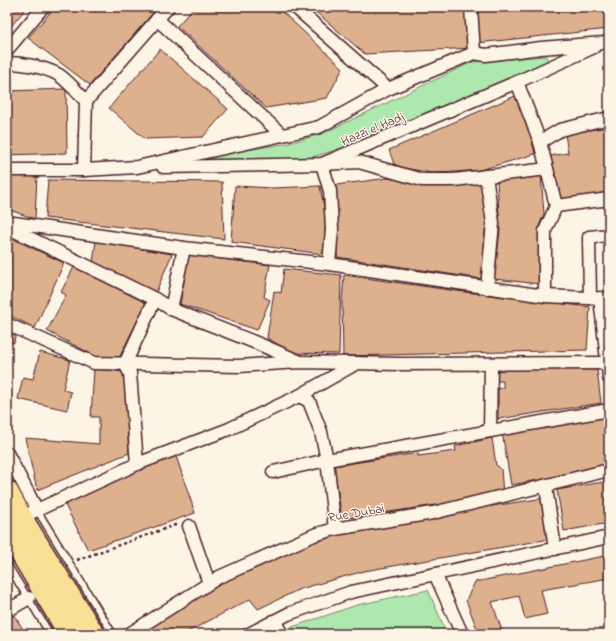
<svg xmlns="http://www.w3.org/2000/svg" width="616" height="641" viewBox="0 0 616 641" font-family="'Indie Flower',sans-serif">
	<rect width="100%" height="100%" fill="#fcf5e5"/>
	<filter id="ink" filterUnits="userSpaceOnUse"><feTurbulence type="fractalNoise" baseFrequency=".025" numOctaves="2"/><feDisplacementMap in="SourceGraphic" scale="8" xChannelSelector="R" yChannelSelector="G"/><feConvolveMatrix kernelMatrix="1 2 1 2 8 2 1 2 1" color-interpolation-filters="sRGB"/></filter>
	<g filter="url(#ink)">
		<g fill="#ade8ae" stroke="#7c846c">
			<polygon points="546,56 548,60 540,65 400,126 360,142 323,154 292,162 203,161 204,157 290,143 324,133 472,62"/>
			<polygon points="428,590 447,634 295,634 292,627 357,605"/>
		</g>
		<g fill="#ddb18e" stroke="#4a1f2b">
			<polygon points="7,7 27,7 7,31"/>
			<polygon points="55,7 158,7 90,85 28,38"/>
			<polygon points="194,7 277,7 343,68 327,98 266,108 177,26"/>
			<polygon points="310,7 468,7 471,48 365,54"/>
			<polygon points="476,7 609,7 609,29 477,43"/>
			<polygon points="160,49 228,109 203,137 145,139 109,108"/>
			<polygon points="66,89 67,153 7,155 7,91"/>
			<polygon points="515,96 528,123 535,154 480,170 455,172 432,173 404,168 394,164 389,150"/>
			<polygon points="609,127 609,192 557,200 550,156 568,153 565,134"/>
			<polygon points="7,174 37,175 35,219 7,209"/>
			<polygon points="541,175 544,214 539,226 540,284 494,279 500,231 497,180"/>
			<polygon points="388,178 414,183 481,181 486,219 482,279 337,257 336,185"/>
			<polygon points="48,180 222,182 224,239 45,218"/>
			<polygon points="235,186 272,188 320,186 326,218 323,254 231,242"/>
			<polygon points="7,236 64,263 35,328 7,314 7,268 11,261 7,259"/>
			<polygon points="96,241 172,254 156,292 93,262"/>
			<polygon points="189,255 270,265 264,297 270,300 257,330 180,304"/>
			<polygon points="74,267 146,303 119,358 103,360 47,331 66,295 61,292"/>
			<polygon points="284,269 341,275 339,354 293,353 267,338 274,291 281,293"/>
			<polygon points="344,275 457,291 590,307 587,350 343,356 342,301"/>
			<polygon points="7,328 16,330 14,343 8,342 7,348"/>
			<polygon points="40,352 70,360 63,390 71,392 67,410 18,399 23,377 33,379"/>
			<polygon points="493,368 597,370 601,403 498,419 498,389 503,388 503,381 493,381"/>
			<polygon points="94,369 124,372 129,453 37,490 25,438 99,444 99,417 91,417"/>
			<polygon points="603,414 609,448 609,467 511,485 502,432"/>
			<polygon points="492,438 496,465 501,469 503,495 342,519 334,466 418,453 418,456 456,451 455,446"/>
			<polygon points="176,456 195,513 88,550 62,499 145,463"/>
			<polygon points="609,481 609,523 564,531 557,490"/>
			<polygon points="545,498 550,539 364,571 300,589 258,609 250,599 184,634 141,634 205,589 322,538 472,509"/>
			<polygon points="609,555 609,578 541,590 547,614 525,619 519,596 492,602 503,634 479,634 466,600 475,582"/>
			<polygon points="14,615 26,634 7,634 7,619"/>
		</g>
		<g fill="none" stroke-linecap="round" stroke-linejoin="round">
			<g stroke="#4a1f2b" stroke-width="9">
				<g id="lane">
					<polyline points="37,510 113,634"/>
					<polyline points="7,564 50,634"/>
				</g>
			</g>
			<g stroke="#4a1f2b" stroke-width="15">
				<g id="street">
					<polyline points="295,7 388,89"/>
					<polyline points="471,7 474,53"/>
					<polyline points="157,19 282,135"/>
					<polyline points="7,50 43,7"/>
					<path d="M7 63C23 63 45 67 59 75 69 82 78 93 86 101"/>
					<polyline points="517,82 540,142"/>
					<polyline points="163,167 322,164 517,82 594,47"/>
					<polyline points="7,170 84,170 137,167 319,127 388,89 474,53 486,55 541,48 603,43 609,41"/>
					<polyline points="84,170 86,101 168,7"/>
					<polyline points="486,176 493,223 487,288"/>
					<polyline points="556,206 609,199"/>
					<polyline points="7,222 184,248 329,264 545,296 609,299"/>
					<polyline points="7,227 155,299 171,309 259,344 298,361"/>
					<polyline points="329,264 332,229 330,191 322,164 359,162 422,180 454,180 547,169 540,142 560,130 609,118"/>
					<polyline points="545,296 545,231 556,206 547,169"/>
					<polyline points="590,298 589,237 609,235"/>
					<polyline points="600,298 609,378"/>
					<polyline points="171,309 184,248"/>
					<polyline points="7,324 94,363 239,366 299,362 400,364 607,363"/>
					<polyline points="299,396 309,401 321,432 327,460 335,529"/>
					<polyline points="490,431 491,364"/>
					<polyline points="7,453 37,510"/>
					<polyline points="137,464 130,373 125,364 155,299"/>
					<polyline points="273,472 327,460 609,410"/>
					<polyline points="546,487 555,549"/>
					<polyline points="17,520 37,510 137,464 229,429 299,396 357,363"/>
					<polyline points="189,526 209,583"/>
					<polyline points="435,574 462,634"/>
					<polyline points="7,611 29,598"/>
					<polyline points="274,621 282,634"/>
					<polyline points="129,634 219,577 314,535 335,529 433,513 609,470"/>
					<polyline points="249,634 288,614 351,592 609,537"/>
				</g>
			</g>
			<g stroke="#4a1f2b" stroke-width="25">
				<g id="highway">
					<polyline points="7,492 21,518 93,634"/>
					<polyline points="7,529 70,634"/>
				</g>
			</g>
			<polyline stroke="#4a1f2b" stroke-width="2.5" stroke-dasharray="3 3" stroke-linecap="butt" points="77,560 178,524"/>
			<use href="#lane" stroke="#fcf5e5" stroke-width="6"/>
			<use href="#street" stroke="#fcf5e5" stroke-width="12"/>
			<use href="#highway" stroke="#fadf96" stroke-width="22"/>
		</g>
	</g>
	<g text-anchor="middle" stroke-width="3" stroke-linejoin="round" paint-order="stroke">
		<g font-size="13" fill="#4a1f2b" stroke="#fcf5e5">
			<text transform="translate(372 128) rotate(-23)" y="5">Hazzi el Hadj</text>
			<text transform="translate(356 512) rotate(-10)" y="5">Rue Dubai</text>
		</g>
	</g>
	<rect width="616" height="641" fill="none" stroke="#fcf5e5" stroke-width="24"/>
	<rect x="12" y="12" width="592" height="617" fill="none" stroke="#4a1f2b" stroke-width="1.5" filter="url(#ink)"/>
</svg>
